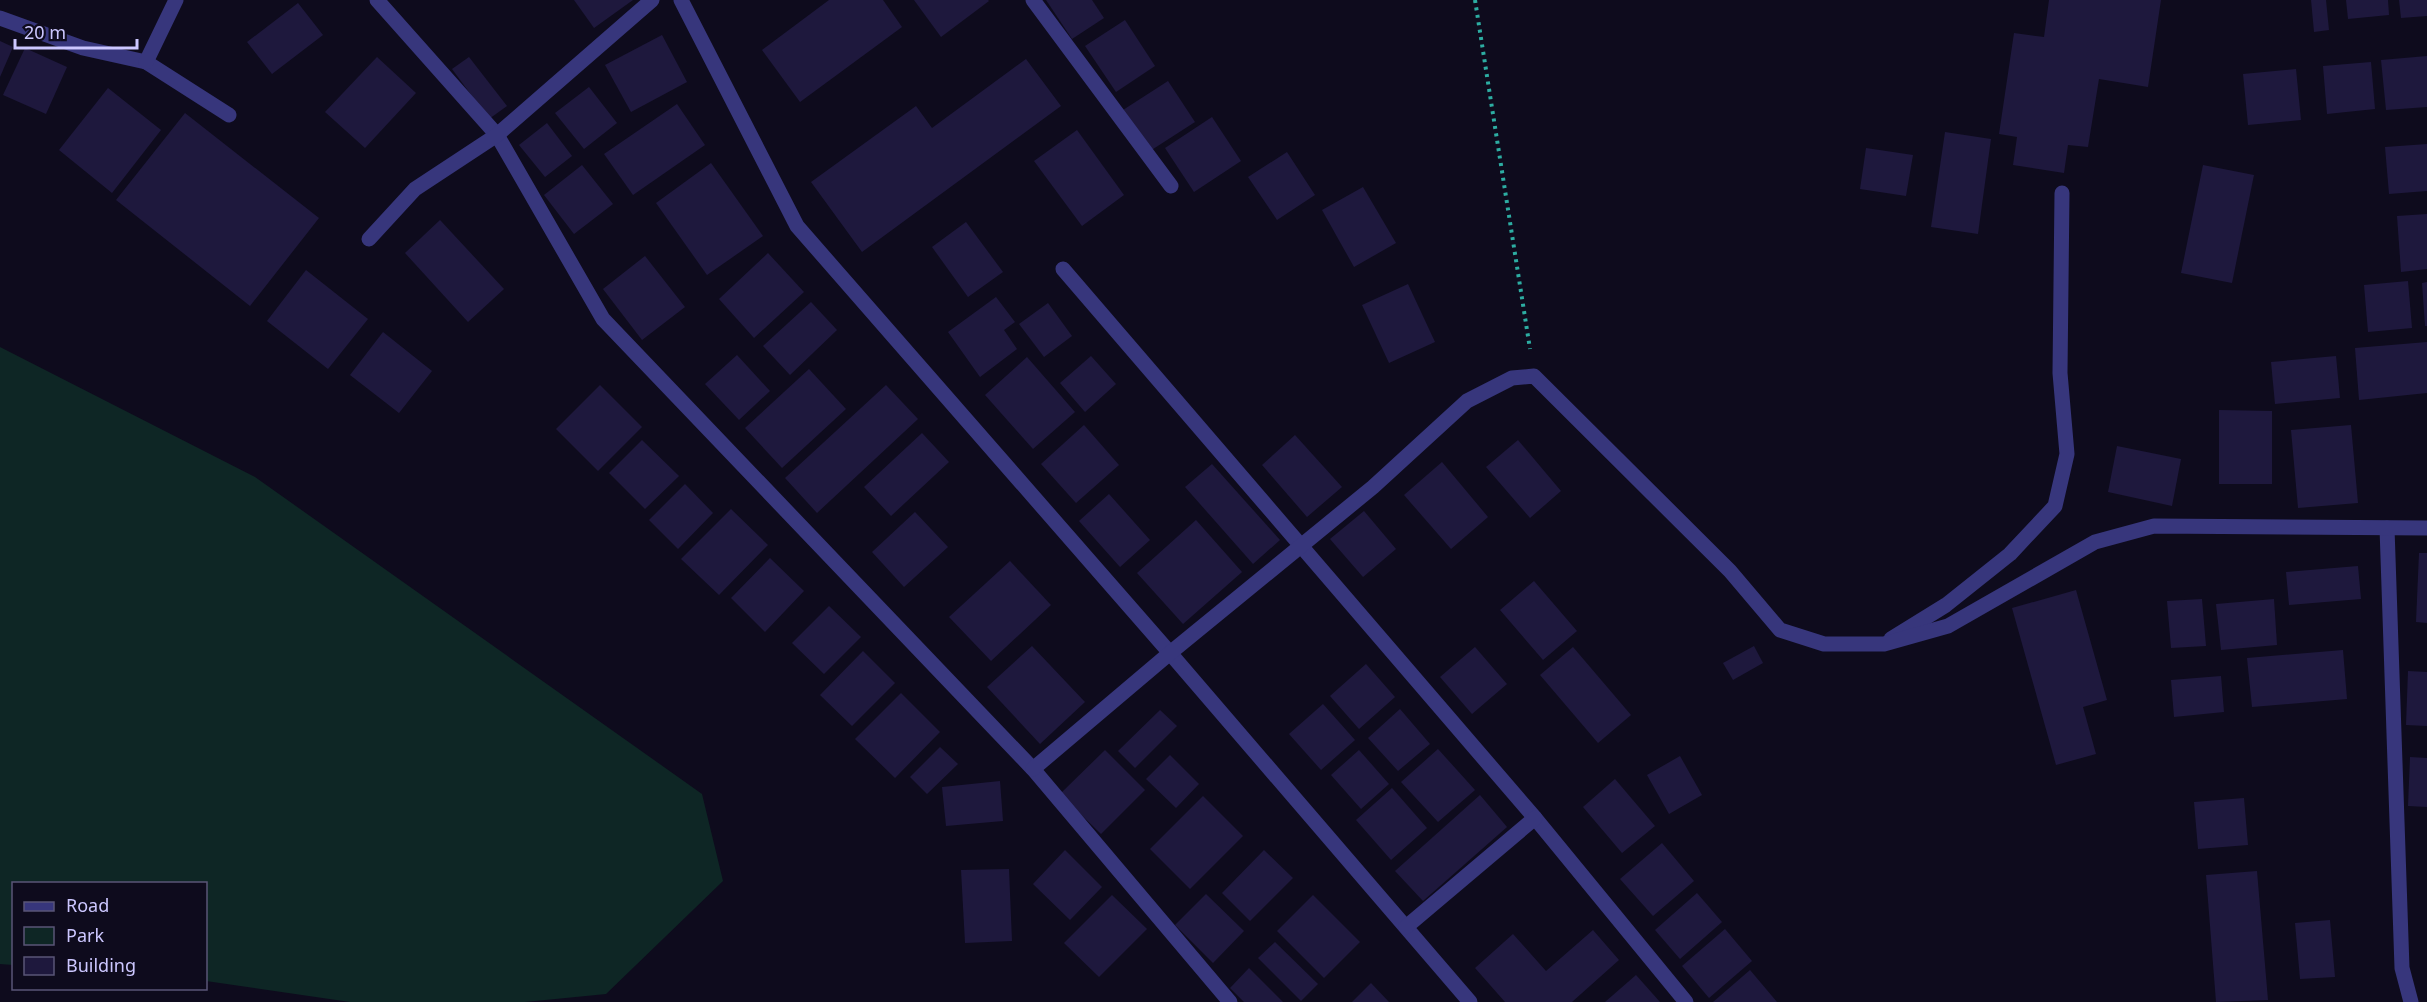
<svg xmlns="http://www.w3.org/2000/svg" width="2427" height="1002" viewBox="0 0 2427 1002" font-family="'Noto Sans',sans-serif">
	<rect width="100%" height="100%" fill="#0e0b1d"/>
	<polygon fill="#0e2625" points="0,347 255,477 702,794 723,881 606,994 525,1002 350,1002 206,981 206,884 14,884 13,965 0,964"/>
	<g fill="#1e183d">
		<polygon points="574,0 633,0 594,28"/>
		<polygon points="829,0 883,0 902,27 800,102 762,50"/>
		<polygon points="914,0 988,0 989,1 941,37"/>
		<polygon points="1046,0 1092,0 1104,18 1072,39"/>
		<polygon points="2049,0 2161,0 2148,87 2099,79 2088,147 2068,145 2064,173 2013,165 2017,137 1999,134 2014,33 2044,37"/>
		<polygon points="2311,0 2326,0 2329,30 2314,32"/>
		<polygon points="2346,0 2388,0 2389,15 2348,19"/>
		<polygon points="2399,0 2427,0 2427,16 2401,18"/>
		<polygon points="298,3 323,35 272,74 247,42"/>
		<polygon points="1125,20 1155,66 1116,92 1085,46"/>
		<polygon points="662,35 687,82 631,112 605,65"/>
		<polygon points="0,41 13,47 0,77"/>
		<polygon points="25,48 67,67 46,114 3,95"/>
		<polygon points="2427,56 2427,107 2386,110 2381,60"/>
		<polygon points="377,57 416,93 365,148 325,112"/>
		<polygon points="469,57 507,106 489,119 452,69"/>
		<polygon points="1026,59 1061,106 862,252 811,182 916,106 932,128"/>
		<polygon points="2371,62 2375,109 2327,114 2323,66"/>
		<polygon points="2296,69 2301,120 2248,125 2243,74"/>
		<polygon points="1168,81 1195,122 1150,151 1123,110"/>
		<polygon points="589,87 617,123 584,149 555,113"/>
		<polygon points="108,88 161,130 112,193 59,150"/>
		<polygon points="677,104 705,145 633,195 604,154"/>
		<polygon points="185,113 319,218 250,306 116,200"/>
		<polygon points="1212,117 1241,161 1194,192 1165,148"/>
		<polygon points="547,123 572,156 545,177 519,145"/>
		<polygon points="1077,130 1124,195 1082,226 1034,161"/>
		<polygon points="1945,132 1991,139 1978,234 1931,227"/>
		<polygon points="2427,144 2427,191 2389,194 2385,147"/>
		<polygon points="1866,148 1913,155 1906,196 1860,189"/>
		<polygon points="1287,152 1315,195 1277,220 1248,177"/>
		<polygon points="711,163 763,236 707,275 656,203"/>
		<polygon points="582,165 613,204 574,234 544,195"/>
		<polygon points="2203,165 2254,175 2232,283 2181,273"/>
		<polygon points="1363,187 1396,243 1354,267 1322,210"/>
		<polygon points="2427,214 2427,269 2401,272 2397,216"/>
		<polygon points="440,220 504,289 468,322 405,253"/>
		<polygon points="966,222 1003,272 968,297 932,247"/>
		<polygon points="768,253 804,292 754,338 719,299"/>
		<polygon points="645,256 685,307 642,340 603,289"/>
		<polygon points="306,270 368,319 328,369 267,321"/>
		<polygon points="2408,281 2412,328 2368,332 2364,285"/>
		<polygon points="2427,282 2427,326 2425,326 2422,283"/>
		<polygon points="1408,284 1435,342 1389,363 1362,305"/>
		<polygon points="996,297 1015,322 1004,330 1017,349 980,377 948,332"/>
		<polygon points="811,302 837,330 790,375 763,346"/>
		<polygon points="1048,303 1072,336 1044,357 1019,324"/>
		<polygon points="383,332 432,371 399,413 350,375"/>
		<polygon points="2427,342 2427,393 2359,400 2355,348"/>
		<polygon points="737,355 770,391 739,420 705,384"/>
		<polygon points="1091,356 1116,384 1085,412 1060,383"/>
		<polygon points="2336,356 2340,398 2275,404 2271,362"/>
		<polygon points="1027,357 1075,412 1033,449 985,395"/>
		<polygon points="809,369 846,409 782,468 745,428"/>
		<polygon points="600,385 642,427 598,471 556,429"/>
		<polygon points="886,385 918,419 817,513 785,478"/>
		<polygon points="2219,410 2272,411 2272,484 2219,484"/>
		<polygon points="1084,425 1119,465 1076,503 1041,464"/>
		<polygon points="2351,425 2358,503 2298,508 2291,430"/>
		<polygon points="922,433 949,462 891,516 864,487"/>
		<polygon points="1295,435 1342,487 1307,517 1262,465"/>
		<polygon points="642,440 679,476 645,509 609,473"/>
		<polygon points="1518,440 1561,491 1530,518 1486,467"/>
		<polygon points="2117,446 2181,459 2172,506 2108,492"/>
		<polygon points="1442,462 1488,517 1451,549 1404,495"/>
		<polygon points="1212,464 1280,540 1253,564 1185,487"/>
		<polygon points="685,484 713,513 678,549 649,520"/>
		<polygon points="1109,494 1150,540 1120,567 1079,521"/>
		<polygon points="731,509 768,545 719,595 681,559"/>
		<polygon points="1364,511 1396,549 1363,577 1330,539"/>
		<polygon points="915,512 948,547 904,587 872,552"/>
		<polygon points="1196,520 1242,572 1183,624 1137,573"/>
		<polygon points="2419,553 2427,553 2427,623 2416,622"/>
		<polygon points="770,558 804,591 765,632 731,598"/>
		<polygon points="1010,561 1051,605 991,661 949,617"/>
		<polygon points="2358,566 2361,599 2289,605 2286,572"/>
		<polygon points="1534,581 1577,631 1543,660 1500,610"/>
		<polygon points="2076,590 2107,700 2083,707 2096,754 2056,765 2012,608"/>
		<polygon points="2202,599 2206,646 2171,648 2167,601"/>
		<polygon points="2274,599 2277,645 2221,650 2216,604"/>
		<polygon points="829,606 861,637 824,674 792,643"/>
		<polygon points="1032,646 1085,702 1040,744 987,687"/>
		<polygon points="1754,646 1763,663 1733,680 1723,663"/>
		<polygon points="1475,647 1507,684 1472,714 1440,677"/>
		<polygon points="1573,647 1631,715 1598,743 1540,675"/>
		<polygon points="2343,650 2347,699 2252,707 2247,658"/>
		<polygon points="863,651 895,683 852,726 820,695"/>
		<polygon points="1366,664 1395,697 1359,729 1330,696"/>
		<polygon points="2408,671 2427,672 2427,726 2406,725"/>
		<polygon points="2221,676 2224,712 2174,717 2171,680"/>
		<polygon points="901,693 940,732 895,778 855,739"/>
		<polygon points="1323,704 1355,740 1321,770 1289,734"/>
		<polygon points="1400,709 1430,744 1398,771 1368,738"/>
		<polygon points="1160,710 1177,726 1135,768 1118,751"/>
		<polygon points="940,747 958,764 927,794 910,777"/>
		<polygon points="1438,749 1475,790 1438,822 1401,782"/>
		<polygon points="1105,750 1145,790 1101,834 1060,794"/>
		<polygon points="1359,750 1389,784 1361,809 1331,775"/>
		<polygon points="1170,755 1199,784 1176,808 1146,779"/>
		<polygon points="1680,756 1702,795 1669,814 1647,775"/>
		<polygon points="2410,757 2427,758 2427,807 2408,806"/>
		<polygon points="1615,779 1655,826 1622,853 1583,807"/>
		<polygon points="1000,781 1003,821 946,826 942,787"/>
		<polygon points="1392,788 1427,828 1391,860 1356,820"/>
		<polygon points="1480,795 1507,827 1423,901 1395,871"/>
		<polygon points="1203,796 1243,836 1190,889 1150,849"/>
		<polygon points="2244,798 2248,845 2198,849 2194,802"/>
		<polygon points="1662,843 1694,881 1653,916 1620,879"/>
		<polygon points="1065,850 1102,887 1070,920 1033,884"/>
		<polygon points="1264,850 1293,878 1250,921 1222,893"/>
		<polygon points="1009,869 1012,941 965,943 961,870"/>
		<polygon points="2257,871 2268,1000 2216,1002 2206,875"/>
		<polygon points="1697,893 1722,922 1680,959 1655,930"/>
		<polygon points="1206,894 1244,931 1213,963 1175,925"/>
		<polygon points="1112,895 1147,929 1099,977 1064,943"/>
		<polygon points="1313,895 1360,942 1324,978 1277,931"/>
		<polygon points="2330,920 2335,977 2300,979 2295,923"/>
		<polygon points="1725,929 1752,961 1709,998 1682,966"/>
		<polygon points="1593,930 1619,960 1572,1002 1505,1002 1475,968 1513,934 1546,971"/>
		<polygon points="1275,942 1318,984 1301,1001 1258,958"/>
		<polygon points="1249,968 1283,1002 1244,1002 1230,988"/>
		<polygon points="1750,970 1777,1002 1713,1002"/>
		<polygon points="1636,975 1660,1002 1605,1002"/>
		<polygon points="1371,983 1389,1002 1352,1002"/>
	</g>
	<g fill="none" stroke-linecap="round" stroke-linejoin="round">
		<polyline stroke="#2dada2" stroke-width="4" stroke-dasharray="3 4.5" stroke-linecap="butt" points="1475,0 1530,349"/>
		<polyline stroke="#37367c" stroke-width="15" points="1891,639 1946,605 2010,554 2055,506 2067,454 2060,373 2062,193"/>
		<g stroke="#37367c" stroke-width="15">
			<polyline points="377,0 497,135 603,319 1033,769 1230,1002"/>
			<polyline points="681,0 797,226 1170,653 1470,1002"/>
			<polyline points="1033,0 1171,186"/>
			<polyline points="0,18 83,48 146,62 229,115"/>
			<polyline points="146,62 176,0"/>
			<polyline points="369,239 415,189 497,135 652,0"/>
			<polyline points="1063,269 1535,818 1686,1002"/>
			<polyline points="2387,528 2402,968 2411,1002"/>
			<polyline points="1033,769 1170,653 1373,487 1467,401 1512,378 1534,376 1730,571 1780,630 1824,644 1884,644 1948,626 2095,542 2154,526 2427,528"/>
			<polyline points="1406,927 1535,818"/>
		</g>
	</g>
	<rect x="12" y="882" width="195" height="108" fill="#0e0b1d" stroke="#5a5677" stroke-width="1.5"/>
	<rect x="24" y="902" width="30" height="9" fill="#37367c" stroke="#5a5677" stroke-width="1.5"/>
	<text x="66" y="912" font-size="18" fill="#ccc7ff">Road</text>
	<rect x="24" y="927" width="30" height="18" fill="#0e2625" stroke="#5a5677" stroke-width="1.5"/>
	<text x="66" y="942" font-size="18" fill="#ccc7ff">Park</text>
	<rect x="24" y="957" width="30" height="18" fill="#1e183d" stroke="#5a5677" stroke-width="1.5"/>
	<text x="66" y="972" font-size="18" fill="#ccc7ff">Building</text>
	<path d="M15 39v9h122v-9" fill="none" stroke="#ccc7ff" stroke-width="3"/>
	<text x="24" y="39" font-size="18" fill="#ccc7ff" stroke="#0e0b1d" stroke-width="4.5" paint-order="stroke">20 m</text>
</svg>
